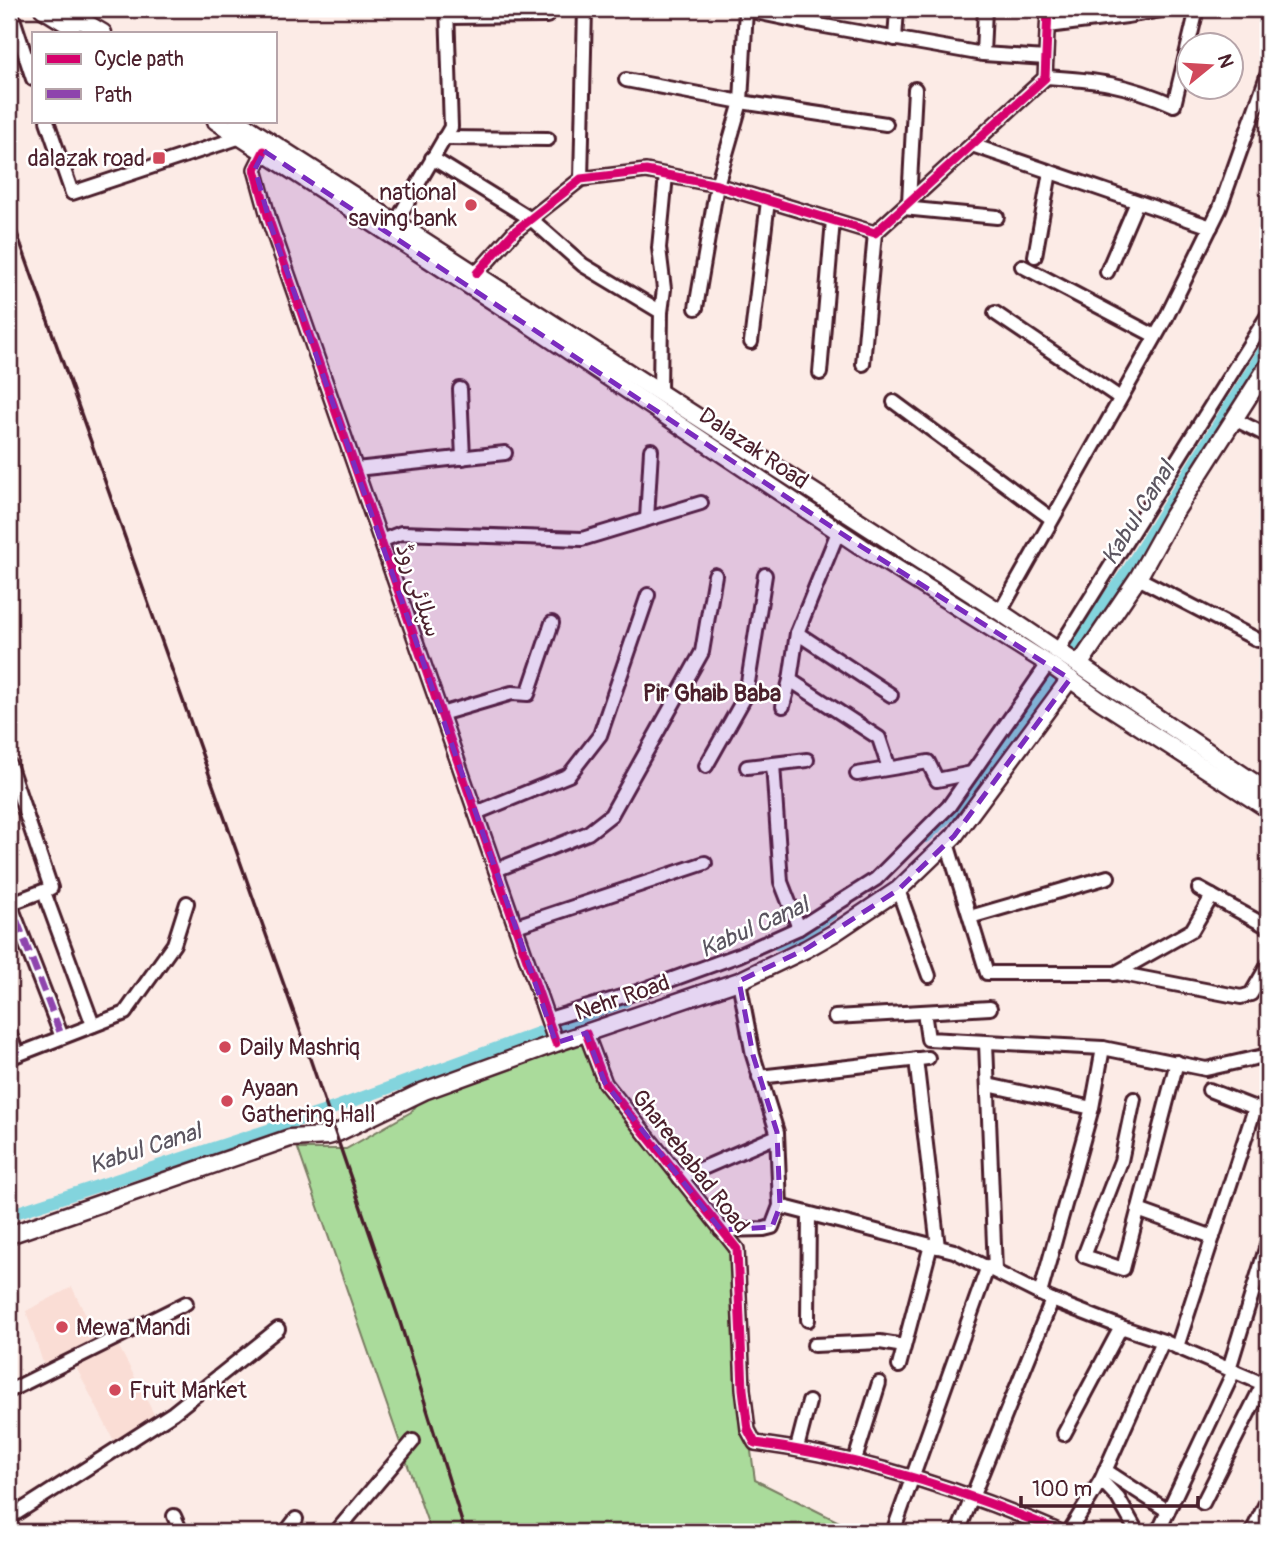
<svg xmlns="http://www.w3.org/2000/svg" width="1277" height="1541" viewBox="0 0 1277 1541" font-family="Pangolin,'Playpen Sans Arabic',sans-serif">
	<rect width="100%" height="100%" fill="#fcebe6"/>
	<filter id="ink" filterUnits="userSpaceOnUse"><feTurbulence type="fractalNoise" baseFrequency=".0143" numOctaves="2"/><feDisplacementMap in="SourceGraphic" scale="14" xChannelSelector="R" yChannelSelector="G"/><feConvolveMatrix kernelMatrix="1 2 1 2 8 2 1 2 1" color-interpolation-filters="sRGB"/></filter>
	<g filter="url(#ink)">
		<g fill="#faddd5">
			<polygon points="72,1287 99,1343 45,1369 26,1311"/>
			<polygon points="117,1343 155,1416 114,1441 75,1365"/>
		</g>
		<polygon fill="#aadb9b" stroke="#7a7d63" stroke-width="2" points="586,1033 605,1083 737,1249 748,1430 755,1480 859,1532 431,1532 298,1149 346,1149 411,1112 420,1101 556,1043"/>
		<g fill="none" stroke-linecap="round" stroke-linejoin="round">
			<g stroke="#83d4dd" stroke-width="12">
				<polyline points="926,837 959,806 1128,570 1268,344"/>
				<polyline points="777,944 802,934 831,914"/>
				<polyline points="9,1215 323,1112 625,1001"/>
			</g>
			<g stroke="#4a1f2b" stroke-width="18">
				<g id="minor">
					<polyline points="10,9 33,79"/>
					<polyline points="742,9 813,24 983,54 1046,58"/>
					<polyline points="447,17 547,16"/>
					<polyline points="1048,26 1127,16 1168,9"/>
					<polyline points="895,39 897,9"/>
					<polyline points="983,54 985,9"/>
					<path d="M1046 77C1095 80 1128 84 1174 105L1197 9"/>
					<polyline points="626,80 741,102 886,124"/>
					<polyline points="47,121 72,193 241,137"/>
					<polyline points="444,138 548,139"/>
					<polyline points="972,145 1211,227"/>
					<polyline points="264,151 255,169 270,223 556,1043"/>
					<polyline points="432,158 531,219 583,265 661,312"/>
					<polyline points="581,179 585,9"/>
					<polyline points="909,202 915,89"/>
					<polyline points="903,208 997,217"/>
					<polyline points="396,222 451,127 447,9"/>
					<polyline points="1035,256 1050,172"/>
					<polyline points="1022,266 1155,336"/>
					<polyline points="1107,272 1137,202"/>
					<polyline points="477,273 514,232 581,179 646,171 717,185 875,233 1045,78 1048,9"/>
					<polyline points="696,308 717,185 741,102 746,9"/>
					<polyline points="995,313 1120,398"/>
					<polyline points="751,342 768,201"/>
					<polyline points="863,364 875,233"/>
					<polyline points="820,373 833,220"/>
					<polyline points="460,389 463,458"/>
					<polyline points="660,392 661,312 664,289 659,248 666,175"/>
					<polyline points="894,402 1052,519"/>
					<polyline points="1234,419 1268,436"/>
					<polyline points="356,469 505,453"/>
					<polyline points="647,519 651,450"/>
					<polyline points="381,541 401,533 582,539 701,503"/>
					<polyline points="1138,578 1258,640"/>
					<polyline points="1000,612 1166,318 1220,208 1268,73"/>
					<polyline points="797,633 891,695"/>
					<polyline points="1058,650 1268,315"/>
					<polyline points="790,680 879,738 889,768"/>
					<polyline points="783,706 790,680 797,633 838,532"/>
					<polyline points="441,714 512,693 528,694 552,623"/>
					<polyline points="9,764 51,888 9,904"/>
					<polyline points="773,764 781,882 799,928"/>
					<polyline points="706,766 746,695 765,575"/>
					<polyline points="747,767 807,760"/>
					<polyline points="857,774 928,762 937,780 972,773"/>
					<polyline points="476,813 569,775 600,735 648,595"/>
					<polyline points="947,843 987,973 1117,973 1241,997 1251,994 1268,965"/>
					<polyline points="496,870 588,833 611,815 702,652 715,575"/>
					<polyline points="1199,889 1268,927"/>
					<polyline points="898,890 929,976"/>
					<polyline points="44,892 93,1025"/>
					<polyline points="9,901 62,1037"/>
					<polyline points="970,917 1108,877"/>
					<polyline points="516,926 705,863"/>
					<polyline points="1114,974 1192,930 1212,896"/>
					<polyline points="924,1012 928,1039 1103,1048 1206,1069 1268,1055"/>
					<polyline points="835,1017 990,1008"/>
					<polyline points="549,1019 640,991 739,955 799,928 876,879 949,806 1048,664"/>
					<polyline points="9,1032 17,1054"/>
					<path d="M586 1033 605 1083 737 1249 743 1389 748 1430 755 1443C862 1457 963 1490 1061 1532"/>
					<polyline points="986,1043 995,1270"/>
					<polyline points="9,1058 125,1013 174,944 187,903"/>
					<polyline points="916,1059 938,1247"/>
					<polyline points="759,1077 928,1058"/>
					<polyline points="988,1085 1092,1108"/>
					<polyline points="1209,1090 1268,1113"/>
					<polyline points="1134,1099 1121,1161 1084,1256 1123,1269 1177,1062"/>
					<polyline points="680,1178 777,1136"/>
					<polyline points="780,1206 954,1251 1052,1300 1121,1327 1163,1341 1268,1386"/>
					<polyline points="1138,1210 1213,1237"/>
					<polyline points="721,1230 764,1229 772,1227 780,1206 777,1132 753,1055 739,981"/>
					<polyline points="1040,1294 1092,1108 1103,1048"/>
					<polyline points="808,1320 809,1214"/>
					<polyline points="814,1345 880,1342 904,1346"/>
					<polyline points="1177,1347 1255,1108"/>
					<polyline points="899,1366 931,1245"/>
					<polyline points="1229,1369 1268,1242"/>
					<polyline points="9,1391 186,1303"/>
					<polyline points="1064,1434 1121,1327"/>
					<polyline points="797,1448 809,1402"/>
					<polyline points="855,1460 879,1383"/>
					<polyline points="1105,1470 1168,1511"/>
					<polyline points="1101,1480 1118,1498 1137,1532"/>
					<polyline points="1203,1503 1263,1384"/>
					<polyline points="174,1516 181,1532"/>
					<polyline points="9,1518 173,1413 278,1329"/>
					<polyline points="286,1532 296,1519"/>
					<polyline points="336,1532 413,1441"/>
					<polyline points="893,1532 988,1266"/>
					<polyline points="958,1532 1052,1300"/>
					<polyline points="1069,1532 1101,1480 1163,1341"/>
					<polyline points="1155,1532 1161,1526 1234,1371"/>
					<polyline points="1252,1532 1268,1499"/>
				</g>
			</g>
			<g stroke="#4a1f2b" stroke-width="21">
				<g id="major">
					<polyline points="43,9 72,27"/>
					<polyline points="62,9 103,33"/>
					<polyline points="216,121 527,323 862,547 1052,666 1102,702 1268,809"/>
					<polyline points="238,121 1000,612 1268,792"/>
					<polyline points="1079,665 1138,578 1173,515 1268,366"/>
					<polyline points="9,1235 290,1138 328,1136 335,1134 424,1091 556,1043 739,981 806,949 834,933 898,890 954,836 1070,679"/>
				</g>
			</g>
			<use href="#minor" stroke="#fff" stroke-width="12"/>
			<use href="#major" stroke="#fff" stroke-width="16"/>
			<polyline stroke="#4a1f2b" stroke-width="3.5" points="9,211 306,1047 400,1322 465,1532"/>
			<g stroke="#8e44ad" stroke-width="7" stroke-dasharray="14 7" stroke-linecap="butt">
				<polyline points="9,901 62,1037"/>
				<polyline points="9,1032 17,1054"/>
			</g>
			<g stroke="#fff" stroke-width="13">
				<g id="cycleway">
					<polyline points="264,151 255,169 270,223 556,1043"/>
					<polyline points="477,273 514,232 581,179 646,171 717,185 875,233 1045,78 1048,9"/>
					<path d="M586 1033 605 1083 737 1249 743 1389 748 1430 755 1443C862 1457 963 1490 1061 1532"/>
				</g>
			</g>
			<use href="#cycleway" stroke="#d6006c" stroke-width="9"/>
		</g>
	</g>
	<path fill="#7b2cbf" fill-opacity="0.2" stroke="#7b2cbf" stroke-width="5" stroke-dasharray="14 9" stroke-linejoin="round" d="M264 151 862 547 1070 679 954 836 898 890 806 949 739 981 753 1055 777 1132 780 1206 772 1227 721 1230 605 1083 586 1033 556 1043 270 223 255 169Z"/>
	<g fill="#d1495b" stroke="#fff" stroke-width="2.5">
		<rect x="152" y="151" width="14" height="14" rx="3.5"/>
		<circle cx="471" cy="205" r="7"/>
		<circle cx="225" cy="1047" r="7"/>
		<circle cx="227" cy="1101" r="7"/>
		<circle cx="62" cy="1327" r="7"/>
		<circle cx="115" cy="1390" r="7"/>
	</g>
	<g text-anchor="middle" stroke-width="5" stroke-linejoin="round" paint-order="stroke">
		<g font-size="23" fill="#4a1f2b" stroke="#fff" text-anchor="start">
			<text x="145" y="166" text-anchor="end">dalazak road</text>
			<text x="457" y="200" text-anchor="end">national<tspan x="457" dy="26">saving bank</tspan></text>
			<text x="239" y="1055">Daily Mashriq</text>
			<text x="241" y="1096">Ayaan<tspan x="241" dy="26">Gathering Hall</tspan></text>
			<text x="76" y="1335">Mewa Mandi</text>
			<text x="129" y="1398">Fruit Market</text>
		</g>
		<g font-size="23" fill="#4a1f2b" stroke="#fff">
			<text transform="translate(754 448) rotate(34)" y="8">Dalazak Road</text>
			<text transform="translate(419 590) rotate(71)" y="8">سپلائی روڈ</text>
			<text transform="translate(622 997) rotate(-19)" y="8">Nehr Road</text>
			<text transform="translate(691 1161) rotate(52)" y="8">Ghareebabad Road</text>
		</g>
		<g font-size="24" font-style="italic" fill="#5b5560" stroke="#fff">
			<text transform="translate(1138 513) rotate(-58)" y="8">Kabul Canal</text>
			<text transform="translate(754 927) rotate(-24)" y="8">Kabul Canal</text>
			<text transform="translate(145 1148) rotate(-18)" y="8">Kabul Canal</text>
		</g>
		<g font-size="24" font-weight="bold" fill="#4a1f2b" stroke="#fff">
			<text x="712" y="701">Pir Ghaib Baba</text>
		</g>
	</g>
	<rect width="1277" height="1541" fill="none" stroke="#fff" stroke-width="35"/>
	<rect x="18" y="18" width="1242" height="1506" fill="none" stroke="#4a1f2b" stroke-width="2.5" filter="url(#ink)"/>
	<rect x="32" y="32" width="245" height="91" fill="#ffffff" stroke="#b7a5aa" stroke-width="2"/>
	<rect x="46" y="54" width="35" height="10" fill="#d6006c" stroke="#b7a5aa" stroke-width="2"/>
	<text x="94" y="66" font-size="21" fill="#4a1f2b">Cycle path</text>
	<rect x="46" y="89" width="35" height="10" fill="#8e44ad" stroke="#b7a5aa" stroke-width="2"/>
	<text x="94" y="102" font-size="21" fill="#4a1f2b">Path</text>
	<g transform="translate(1210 66) rotate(72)"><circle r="33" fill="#ffffff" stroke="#b7a5aa" stroke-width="2"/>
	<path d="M0-5L12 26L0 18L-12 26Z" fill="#d1495b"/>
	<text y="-10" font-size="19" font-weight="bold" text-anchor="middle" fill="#4a1f2b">N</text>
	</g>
	<path d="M1021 1496v10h177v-10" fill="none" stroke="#4a1f2b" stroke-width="3.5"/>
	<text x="1032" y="1496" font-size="21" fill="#4a1f2b" stroke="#ffffff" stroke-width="5" paint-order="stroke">100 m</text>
</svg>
